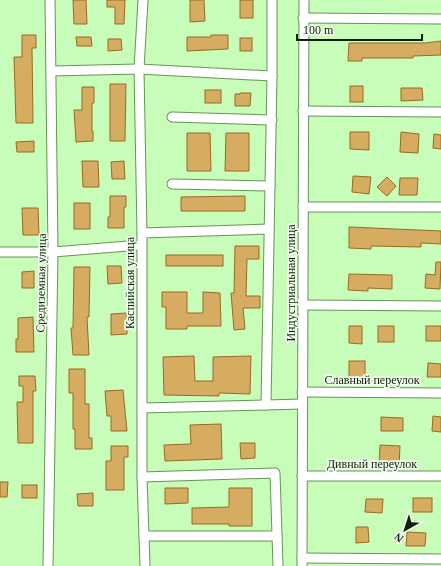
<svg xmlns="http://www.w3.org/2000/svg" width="441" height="566" viewBox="0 0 441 566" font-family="Georgia,serif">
	<rect width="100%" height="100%" fill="#c7fcb9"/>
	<g fill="#d6ab62" stroke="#966d1f">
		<polygon points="73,0 86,0 87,24 74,24"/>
		<polygon points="107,0 125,0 124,24 115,24 115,7 107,7"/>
		<polygon points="190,0 204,0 205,21 190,22"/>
		<rect x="240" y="0" width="13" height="18"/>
		<polygon points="22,35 36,35 36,48 32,48 33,123 16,123 14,57 22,57"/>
		<polygon points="211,35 228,35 228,49 187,51 187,37 211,37"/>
		<polygon points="76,37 91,37 92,46 77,46"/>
		<rect x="240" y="38" width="12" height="13"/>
		<polygon points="108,39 121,39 122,50 108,51"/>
		<polygon points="441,41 441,55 413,56 413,58 362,58 362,61 348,61 349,43 425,43"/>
		<polygon points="110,84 126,84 125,141 110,141"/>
		<rect x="350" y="86" width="13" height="16"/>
		<polygon points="82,87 94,87 94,103 92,103 92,131 93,131 93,141 76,142 74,110 82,110"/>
		<polygon points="401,88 422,88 423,100 401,101"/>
		<rect x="205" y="90" width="16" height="13"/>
		<polygon points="240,93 251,93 250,106 235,106 235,94 240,94"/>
		<polygon points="350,132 369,132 369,150 350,149"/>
		<polygon points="401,132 419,134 418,153 400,152"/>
		<polygon points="187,133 210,133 211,171 187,171"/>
		<polygon points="226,133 249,133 249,171 225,171"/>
		<polygon points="434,134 441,135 441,149 433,148"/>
		<polygon points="34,141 34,152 17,152 16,142"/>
		<polygon points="82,161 98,161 99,187 83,187"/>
		<polygon points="124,161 125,179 112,179 111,162"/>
		<polygon points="353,176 371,177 369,194 352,192"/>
		<polygon points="387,177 396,186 387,196 377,187"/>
		<polygon points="400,178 418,178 417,195 399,195"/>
		<polygon points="110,196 126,196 126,207 124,207 124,228 108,228 108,217 110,217"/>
		<polygon points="245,196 245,211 181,211 181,197"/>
		<rect x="74" y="203" width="16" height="26"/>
		<polygon points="22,208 38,208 39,235 23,235"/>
		<polygon points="349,227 441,231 441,244 421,243 421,247 371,246 371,249 349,248"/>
		<polygon points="235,246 259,246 259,259 247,259 246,296 260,296 260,308 243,308 245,329 234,330 231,293 234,293"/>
		<rect x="166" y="255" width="57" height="11"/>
		<polygon points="436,262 441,262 440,289 425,288 426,274 435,275"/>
		<polygon points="107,266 121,266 122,283 108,284"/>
		<polygon points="74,267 90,267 89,317 87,317 89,355 73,355 71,328 73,328"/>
		<polygon points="34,271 34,288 22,288 22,272"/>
		<polygon points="349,274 392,275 392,289 368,288 368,291 348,290"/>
		<polygon points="162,292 187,292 187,313 203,313 203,292 220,293 221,326 187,326 187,329 166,329 166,307 162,307"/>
		<polygon points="127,313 127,334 111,335 111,314"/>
		<polygon points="33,317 34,352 16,352 16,339 18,339 18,318"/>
		<polygon points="349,326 362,326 362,344 349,343"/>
		<rect x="378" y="326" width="16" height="16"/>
		<rect x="426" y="326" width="15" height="15"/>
		<polygon points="194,356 195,381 213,381 213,357 251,356 250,394 219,393 219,396 164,395 163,357"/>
		<rect x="349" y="361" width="16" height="17"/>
		<polygon points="428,363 441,364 441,377 427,377"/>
		<polygon points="69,369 85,369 85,404 89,404 89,438 92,438 92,449 75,449 75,429 73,429 73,393 69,393"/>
		<polygon points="19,376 35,376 36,391 33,391 33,443 18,443 17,402 23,402 23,386 19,386"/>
		<polygon points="123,390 127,431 111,431 111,416 107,416 105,391"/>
		<polygon points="433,416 441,417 441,432 432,431"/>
		<polygon points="381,417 403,418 403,431 381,431"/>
		<polygon points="221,424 222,459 165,461 164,445 191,444 190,425"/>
		<polygon points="240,443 255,443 255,458 241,459"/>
		<polygon points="380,445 400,446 399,467 379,466"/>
		<polygon points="111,446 128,446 128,457 124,457 124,490 106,490 106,461 111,461"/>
		<polygon points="0,482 8,482 7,497 0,497"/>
		<rect x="22" y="485" width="15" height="13"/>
		<polygon points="165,488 188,488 188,503 165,504"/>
		<polygon points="229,488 252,488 252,526 229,526 229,524 192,524 192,508 229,507"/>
		<polygon points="93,493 93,506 78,506 77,494"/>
		<rect x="413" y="498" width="19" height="14"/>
		<polygon points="366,499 383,499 382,513 365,512"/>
		<polygon points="356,527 368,527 369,542 356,543"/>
		<polygon points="407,532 426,533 425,546 406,546"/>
	</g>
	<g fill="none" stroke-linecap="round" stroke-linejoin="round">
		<g stroke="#659557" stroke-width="11">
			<g id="minor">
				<polyline points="143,0 139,69 142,233 142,477 145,566"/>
				<polyline points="303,18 441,19"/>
				<polyline points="51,71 139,69 272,76 272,0"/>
				<polyline points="272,76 266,405 302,404"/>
				<polyline points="303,111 441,112"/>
				<polyline points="172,117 272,120"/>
				<polyline points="172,184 270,186"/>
				<polyline points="303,207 441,207"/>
				<polyline points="142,233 269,229"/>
				<polyline points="0,252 53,252 141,245"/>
				<polyline points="303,305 441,306"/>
				<polyline points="302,392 441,393"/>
				<polyline points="142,408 266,405"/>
				<polyline points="302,476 441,476"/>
				<polyline points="142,477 275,473 278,566"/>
				<polyline points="144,536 277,536"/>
				<polyline points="302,558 441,559"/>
				<polyline points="48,566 53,252 50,0"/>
				<polyline points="302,566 304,0"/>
			</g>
		</g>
		<use href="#minor" stroke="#fff" stroke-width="9"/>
	</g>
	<g text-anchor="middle" stroke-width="3.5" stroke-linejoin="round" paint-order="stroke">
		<g font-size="12" fill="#0e2108" stroke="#f1fcee">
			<text transform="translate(41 283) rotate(-89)" y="4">Средиземная улица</text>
			<text transform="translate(130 283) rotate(-90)" y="4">Каспийская улица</text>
			<text transform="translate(291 283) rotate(-90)" y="4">Индустриальная улица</text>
			<text x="372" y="384">Славный переулок</text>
			<text x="372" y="468">Дивный переулок</text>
		</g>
	</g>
	<g transform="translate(405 530) rotate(219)" stroke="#f1fcee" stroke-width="3" paint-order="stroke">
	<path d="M0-3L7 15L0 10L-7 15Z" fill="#0e2108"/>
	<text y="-6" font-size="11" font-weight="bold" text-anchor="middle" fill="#0e2108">N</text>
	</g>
	<path d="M297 34v6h125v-6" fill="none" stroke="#0e2108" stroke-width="2"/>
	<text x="303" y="34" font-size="12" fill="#0e2108" stroke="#f1fcee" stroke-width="3" paint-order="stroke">100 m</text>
</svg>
